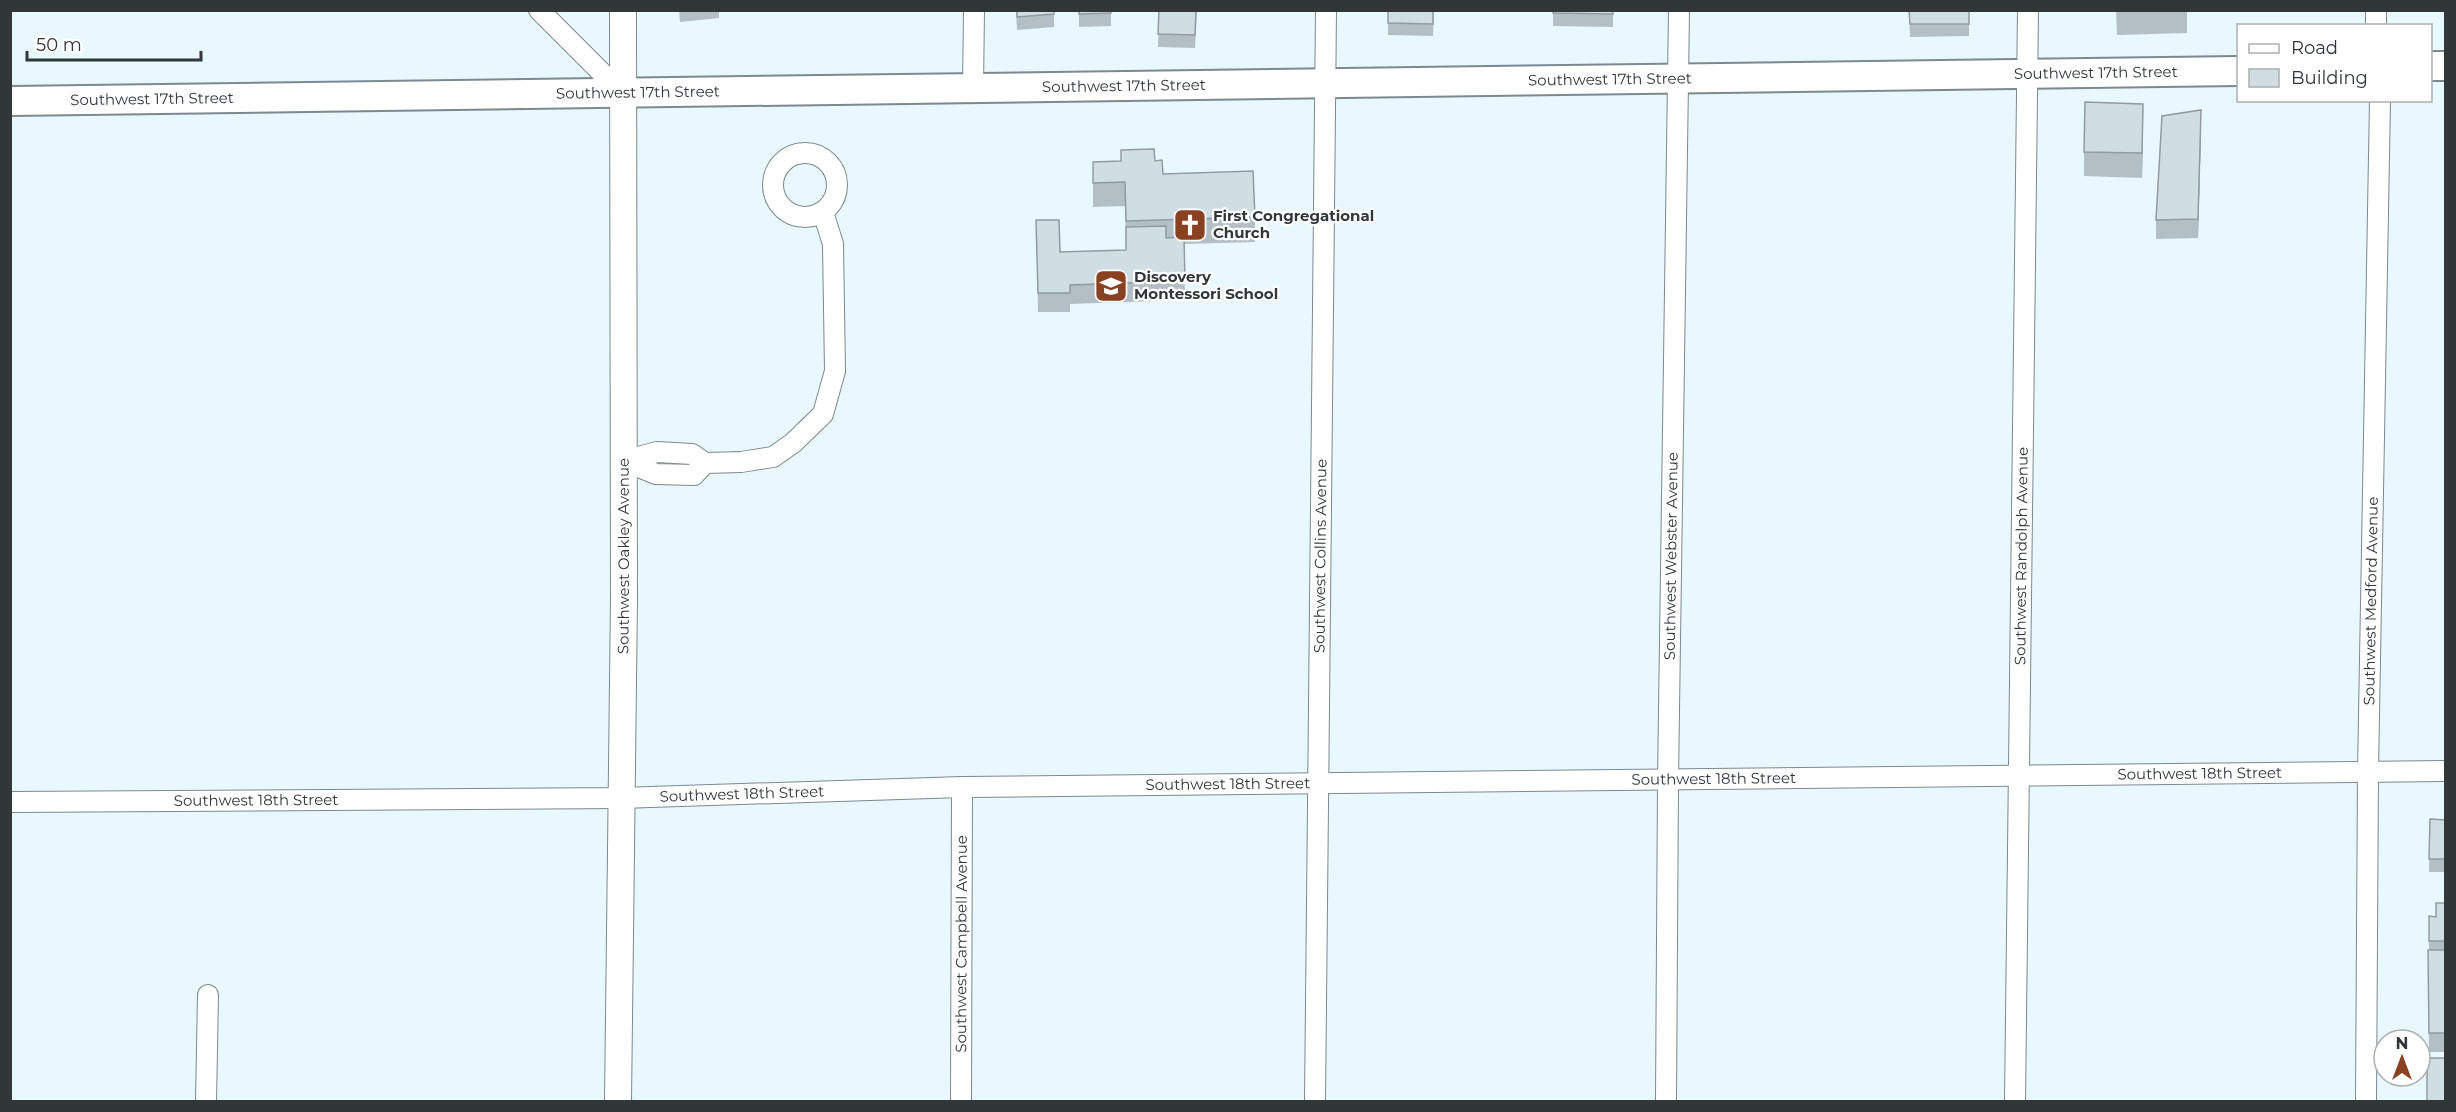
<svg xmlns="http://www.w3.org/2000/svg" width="2456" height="1112" viewBox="0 0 2456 1112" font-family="Montserrat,sans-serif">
	<rect width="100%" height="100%" fill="#e9f8fe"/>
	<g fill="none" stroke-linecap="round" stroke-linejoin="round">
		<g stroke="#7c898f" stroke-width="22">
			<g id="minor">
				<polyline points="539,10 622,93"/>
				<polyline points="2376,26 2376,10"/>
				<polyline points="973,88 974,10"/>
				<circle cx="805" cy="185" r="32"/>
				<polyline points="624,461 657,452 692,454 705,463 741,462 773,457 793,443 823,414 835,371 833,244 823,212"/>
				<polyline points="624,461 656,474 694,475 705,463"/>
				<path id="s1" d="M10 802 620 798 962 787 2446 771"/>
				<polyline points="206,1102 208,995"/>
				<path id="s2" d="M961 1102 962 787"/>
				<path id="s3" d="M1315 1102 1326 10"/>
				<path id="s4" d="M1666 1102 1668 781 1679 10"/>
				<path id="s5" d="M2015 1102 2028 10"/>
				<path id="s6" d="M2366 1102 2368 772 2380 100"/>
			</g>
		</g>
		<g stroke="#7c898f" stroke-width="28">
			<g id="tertiary">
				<path id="s7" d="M618 1102 624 598 623 10"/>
			</g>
		</g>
		<g stroke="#7c898f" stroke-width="32">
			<g id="secondary">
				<polyline points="2430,66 2446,66"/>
				<path id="s8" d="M10 101 2238 71"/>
			</g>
		</g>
		<use href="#minor" stroke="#fff" stroke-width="20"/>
		<use href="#tertiary" stroke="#fff" stroke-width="26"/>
		<use href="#secondary" stroke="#fff" stroke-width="28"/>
	</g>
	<g fill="#b3bfc4">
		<polygon points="679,10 719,10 719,18 680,22"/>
		<polygon points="1016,10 1054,10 1054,27 1017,30"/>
		<polygon points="1079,10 1111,10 1111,26 1079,27"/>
		<polygon points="1159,10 1197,10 1195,48 1158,47"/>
		<polygon points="1388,10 1434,10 1433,36 1388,35"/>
		<polygon points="1553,10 1613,10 1613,27 1553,26"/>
		<polygon points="1909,10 1969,10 1969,36 1910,37"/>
		<polygon points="2116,10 2187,10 2187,33 2117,35"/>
		<polygon points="2143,129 2142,178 2084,176 2084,152"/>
		<polygon points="2201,129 2198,238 2156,239 2156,220"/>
		<polygon points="1155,161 1163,174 1255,217 1255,242 1184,244 1185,300 1070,304 1070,312 1038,312 1036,220 1060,252 1126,250 1125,206 1093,207 1093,162"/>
		<polygon points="2430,819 2445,820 2445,872 2429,872"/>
		<polygon points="2445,903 2445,1052 2429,1052 2428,950 2429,950 2429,916 2436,917"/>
	</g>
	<g fill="#929ba0">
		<polygon points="2143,104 2143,129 2142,178 2142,153"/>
		<polygon points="2201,110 2201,129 2198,238 2198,219"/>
	</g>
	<g fill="#d0dee4" stroke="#929ba0" stroke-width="1.5">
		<polygon points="1017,10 1054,10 1054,14 1017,17"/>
		<polygon points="1079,10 1111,10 1111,13 1079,14"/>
		<polygon points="1159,10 1196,10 1195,35 1158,34"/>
		<polygon points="1388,10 1433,10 1433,24 1388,23"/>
		<polygon points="1553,10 1613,10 1613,14 1553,13"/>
		<polygon points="1909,10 1969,10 1969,24 1910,24"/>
		<polygon points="2085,102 2143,104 2142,153 2084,152"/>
		<polygon points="2201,110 2198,219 2156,220 2162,116"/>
		<polygon points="1154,149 1155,161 1162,160 1163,174 1253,171 1255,217 1126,221 1125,182 1093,183 1093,162 1121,161 1121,150"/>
		<polygon points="1036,220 1059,220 1060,252 1126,250 1126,227 1166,226 1166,238 1184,237 1185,281 1070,285 1070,293 1038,293"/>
		<polygon points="2430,819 2445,820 2445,859 2429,859"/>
		<polygon points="2436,903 2445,903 2445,941 2429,941 2429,916 2436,917"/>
		<polygon points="2428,950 2445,950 2445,1033 2429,1033"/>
		<rect x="2427" y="1058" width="18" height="43"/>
	</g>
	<defs>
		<g id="church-square" transform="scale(1.725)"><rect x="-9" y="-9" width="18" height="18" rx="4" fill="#894122" stroke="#fff"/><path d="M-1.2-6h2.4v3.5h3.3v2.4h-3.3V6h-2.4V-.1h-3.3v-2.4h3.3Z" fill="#fff"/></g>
		<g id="school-square" transform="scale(1.725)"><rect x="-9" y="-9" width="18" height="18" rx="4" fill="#894122" stroke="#fff"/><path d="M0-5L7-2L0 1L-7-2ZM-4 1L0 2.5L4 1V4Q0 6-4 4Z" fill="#fff"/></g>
	</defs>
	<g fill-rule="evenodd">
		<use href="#church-square" x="1190" y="225"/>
		<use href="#school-square" x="1111" y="286"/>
	</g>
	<g text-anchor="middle" stroke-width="4.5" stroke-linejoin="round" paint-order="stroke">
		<g font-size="15" fill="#313739" stroke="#fff">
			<text dy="5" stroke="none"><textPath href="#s8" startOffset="2086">Southwest 17th Street</textPath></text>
			<text dy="5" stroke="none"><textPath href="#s8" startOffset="1600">Southwest 17th Street</textPath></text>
			<text dy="5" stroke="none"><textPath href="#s8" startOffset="1114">Southwest 17th Street</textPath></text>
			<text dy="5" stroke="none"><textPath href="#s8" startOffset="628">Southwest 17th Street</textPath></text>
			<text dy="5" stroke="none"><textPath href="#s8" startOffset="142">Southwest 17th Street</textPath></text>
			<text dy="5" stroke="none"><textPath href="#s7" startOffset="546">Southwest Oakley Avenue</textPath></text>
			<text dy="5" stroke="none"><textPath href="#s3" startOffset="546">Southwest Collins Avenue</textPath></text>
			<text dy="5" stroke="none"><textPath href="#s4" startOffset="546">Southwest Webster Avenue</textPath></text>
			<text dy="5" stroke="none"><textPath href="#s5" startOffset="546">Southwest Randolph Avenue</textPath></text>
			<text dy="5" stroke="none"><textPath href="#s6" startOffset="501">Southwest Medford Avenue</textPath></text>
			<text dy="5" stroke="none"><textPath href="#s1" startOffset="2190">Southwest 18th Street</textPath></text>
			<text dy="5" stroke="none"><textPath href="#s1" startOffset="1704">Southwest 18th Street</textPath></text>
			<text dy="5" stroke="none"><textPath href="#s1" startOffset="1218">Southwest 18th Street</textPath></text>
			<text dy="5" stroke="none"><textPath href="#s1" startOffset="732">Southwest 18th Street</textPath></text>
			<text dy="5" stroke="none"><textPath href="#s1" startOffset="246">Southwest 18th Street</textPath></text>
			<text dy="5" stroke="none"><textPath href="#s2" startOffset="158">Southwest Campbell Avenue</textPath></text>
		</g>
		<g font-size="15" font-weight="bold" fill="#313739" stroke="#fff" text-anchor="start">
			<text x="1213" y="221">First Congregational<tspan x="1213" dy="17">Church</tspan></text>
			<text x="1134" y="282">Discovery<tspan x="1134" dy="17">Montessori School</tspan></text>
		</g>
	</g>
	<rect width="2456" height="1112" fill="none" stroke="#313739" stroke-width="24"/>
	<rect x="2237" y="24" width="195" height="78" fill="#ffffff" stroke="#adafb0" stroke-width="1.5"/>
	<rect x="2249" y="44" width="30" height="9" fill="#ffffff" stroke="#adafb0" stroke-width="1.5"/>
	<text x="2291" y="54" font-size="18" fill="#313739">Road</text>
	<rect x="2249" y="69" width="30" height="18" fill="#d0dee4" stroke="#adafb0" stroke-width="1.5"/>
	<text x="2291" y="84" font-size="18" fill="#313739">Building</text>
	<g transform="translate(2402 1058)"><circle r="28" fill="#ffffff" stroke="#adafb0" stroke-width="1.5"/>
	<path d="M0-4.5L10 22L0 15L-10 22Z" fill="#894122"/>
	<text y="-9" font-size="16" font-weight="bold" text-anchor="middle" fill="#313739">N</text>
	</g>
	<path d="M27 51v9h174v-9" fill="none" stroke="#313739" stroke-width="3"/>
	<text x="36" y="51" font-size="18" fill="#313739" stroke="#ffffff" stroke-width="4.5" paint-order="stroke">50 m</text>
</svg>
